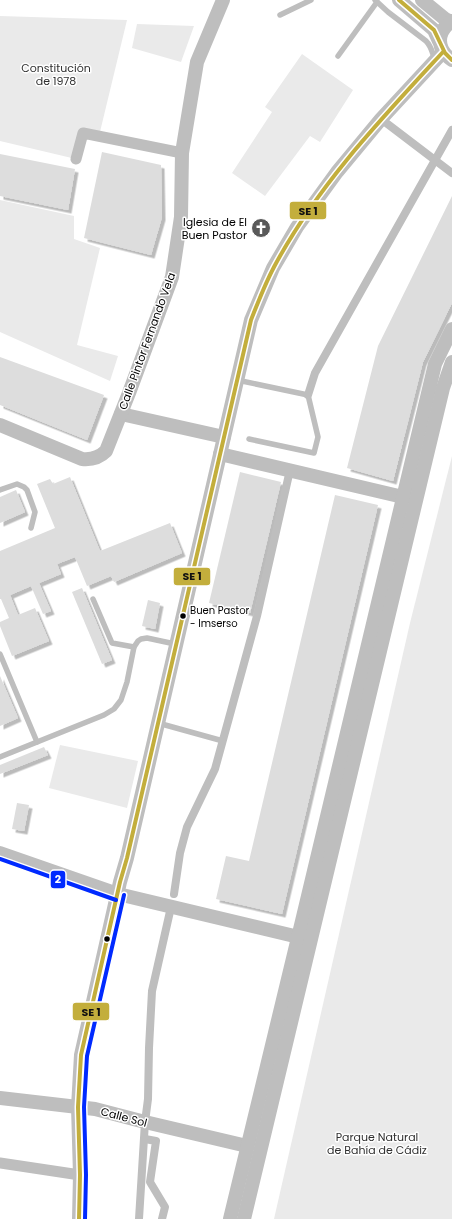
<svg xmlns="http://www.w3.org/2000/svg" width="452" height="1219" viewBox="0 0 452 1219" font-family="Poppins,sans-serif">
	<defs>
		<filter id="shadow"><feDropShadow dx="3.5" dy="3.5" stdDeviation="0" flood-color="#0004"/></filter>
	</defs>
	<rect width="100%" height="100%" fill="#fff"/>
	<g fill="#eaeaea">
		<polygon points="0,16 127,20 99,136 83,133 76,159 0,141"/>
		<polygon points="137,24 194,26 181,62 132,48"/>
		<polygon points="302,54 353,90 320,142 310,136 265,196 232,173 272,112 265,107"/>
		<polygon points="0,200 74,216 74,239 100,248 77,345 118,356 110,381 0,332"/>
		<polygon points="452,456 452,1219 274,1219 410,623"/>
		<polygon points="60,745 138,761 127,808 49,788"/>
	</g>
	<g fill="#ddd" filter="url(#shadow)">
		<polygon points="102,152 161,165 162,217 151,255 84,238"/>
		<polygon points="0,154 75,169 68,210 0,196"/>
		<polygon points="452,196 452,303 423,362 393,481 347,468 378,346"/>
		<polygon points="0,357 104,395 87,440 0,405"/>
		<polygon points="240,472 281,482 250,613 209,603"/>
		<polygon points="70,477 100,551 170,523 182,553 114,582 111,576 87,586 75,557 57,564 61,574 39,583 51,611 43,614 31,586 10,595 18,615 35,608 49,641 12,656 0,626 0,622 9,618 1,599 0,599 0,551 55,528 37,484 50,479 53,484"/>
		<polygon points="16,490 25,512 0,523 0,497"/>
		<polygon points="335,495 378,505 282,914 216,899 226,856 249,861"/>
		<polygon points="82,588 112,660 102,664 72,592"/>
		<polygon points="148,600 160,603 155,629 142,626"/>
		<polygon points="0,676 18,718 0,726"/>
		<polygon points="44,747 48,755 0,774 0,765"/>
		<polygon points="17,803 29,805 24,831 12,829"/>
	</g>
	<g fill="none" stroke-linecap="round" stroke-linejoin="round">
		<g stroke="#bebebe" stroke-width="5.5">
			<path d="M375 0 388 12 426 41C432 47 432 53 435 60"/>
			<polyline points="280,15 311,0"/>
			<polyline points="338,56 377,2"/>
			<polyline points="237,380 308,395 318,437 314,453 249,439"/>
			<polyline points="0,490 17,484 24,487 27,490 35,512 31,528"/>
			<polyline points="93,599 112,643 134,647"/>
			<polyline points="0,654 37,742"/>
			<polyline points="158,723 223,741"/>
			<polyline points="0,757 104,715 114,709 121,700 127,682 134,647 138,641 141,639 147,638 175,644"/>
		</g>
		<g stroke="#bebebe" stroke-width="8">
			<polyline points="381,119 452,173"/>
			<polyline points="308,395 315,373 452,130"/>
			<polyline points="174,894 180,853 187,827 215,769 257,616 290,470"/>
			<polyline points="145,1139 156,1141 150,1182 165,1207 162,1219"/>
			<polyline points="139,1219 145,1122 148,1099 149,1048 152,991 171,907"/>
		</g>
		<g stroke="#bebebe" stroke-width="11">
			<polyline points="76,159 83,133 182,153"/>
			<polyline points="0,1163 80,1175"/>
		</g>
		<g stroke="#bebebe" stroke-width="14">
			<polyline points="399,0 434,30 439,41"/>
			<polyline points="422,0 445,19 452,22"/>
			<path d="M452 21C436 32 436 49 452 60"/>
			<polyline points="121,414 224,437"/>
			<path d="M0 425 82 459C92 460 99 458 106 451L129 393 172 277 181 217 182 153 197 62 223 0"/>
			<polyline points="220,454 403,497"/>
			<polyline points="0,853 118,894 307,939"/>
			<polyline points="0,1098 95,1109 145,1122 247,1146"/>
			<polyline points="79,1219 80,1175 78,1107 81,1055 120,882 127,858 251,320 273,268 297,227 337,172 381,119 443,52"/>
			<polyline points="230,1219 303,917 435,364 452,329"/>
			<polyline points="244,1219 443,388 452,362"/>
		</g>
		<g stroke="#fff" stroke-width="7">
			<g id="bus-1">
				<polyline points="399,0 434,30 445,53 452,60"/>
				<path d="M79 1219 80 1175 78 1107 81 1055 120 882 127 858 251 320C258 302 265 284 274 267 317 186 381 119 443 52"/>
			</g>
		</g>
		<g stroke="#fff" stroke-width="7">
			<g id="bus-2">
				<polyline points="0,859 116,900"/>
				<polyline points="85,1219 86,1175 84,1107 87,1056 124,895"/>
			</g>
		</g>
		<use href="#bus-1" stroke="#c3ae3c" stroke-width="4"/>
		<use href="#bus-2" stroke="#002aff" stroke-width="4"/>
	</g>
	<defs>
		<g id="church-disc" transform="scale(1)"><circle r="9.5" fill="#595959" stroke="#fff"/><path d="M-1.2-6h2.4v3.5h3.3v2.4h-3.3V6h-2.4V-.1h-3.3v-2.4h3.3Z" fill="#fff"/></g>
	</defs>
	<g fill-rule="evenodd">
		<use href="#church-disc" x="261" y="228"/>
	</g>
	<g fill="#000" stroke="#fff" stroke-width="1.5">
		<circle cx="183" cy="616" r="3.5"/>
		<circle cx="107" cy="939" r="3.5"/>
	</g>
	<g text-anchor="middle" stroke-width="3" stroke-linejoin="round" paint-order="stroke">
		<g font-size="10" fill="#000" stroke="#fff" text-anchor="start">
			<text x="190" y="614">Buen Pastor<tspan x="190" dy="13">- Imserso</tspan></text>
		</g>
		<g font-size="11" fill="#303030" stroke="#fff">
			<text x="56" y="72">Constitución<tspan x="56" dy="13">de 1978</tspan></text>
			<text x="377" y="1141">Parque Natural<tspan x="377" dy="13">de Bahía de Cádiz</tspan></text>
		</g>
		<g font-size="11" fill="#000" stroke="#fff" text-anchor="end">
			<text x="247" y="226">Iglesia de El<tspan x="247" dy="13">Buen Pastor</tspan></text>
		</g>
		<g font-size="11" fill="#000" stroke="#fff">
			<text transform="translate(147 341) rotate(-70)" y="4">Calle Pintor Fernando Vela</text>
			<text transform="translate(124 1117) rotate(15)" y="4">Calle Sol</text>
		</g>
	</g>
	<g stroke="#fff" stroke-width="1.5">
		<rect x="289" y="201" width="38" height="19" rx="4" fill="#c3ae3c"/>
		<rect x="173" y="567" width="38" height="19" rx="4" fill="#c3ae3c"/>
		<rect x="50" y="870" width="16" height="19" rx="4" fill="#002aff"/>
		<rect x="72" y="1002" width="38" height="19" rx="4" fill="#c3ae3c"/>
	</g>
	<g font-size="11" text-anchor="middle" font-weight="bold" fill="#fff">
		<text x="58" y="883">2</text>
	</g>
	<g font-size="11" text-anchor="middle" font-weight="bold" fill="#111">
		<text x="308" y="215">SE 1</text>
		<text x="192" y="580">SE 1</text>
		<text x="91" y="1016">SE 1</text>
	</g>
</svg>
